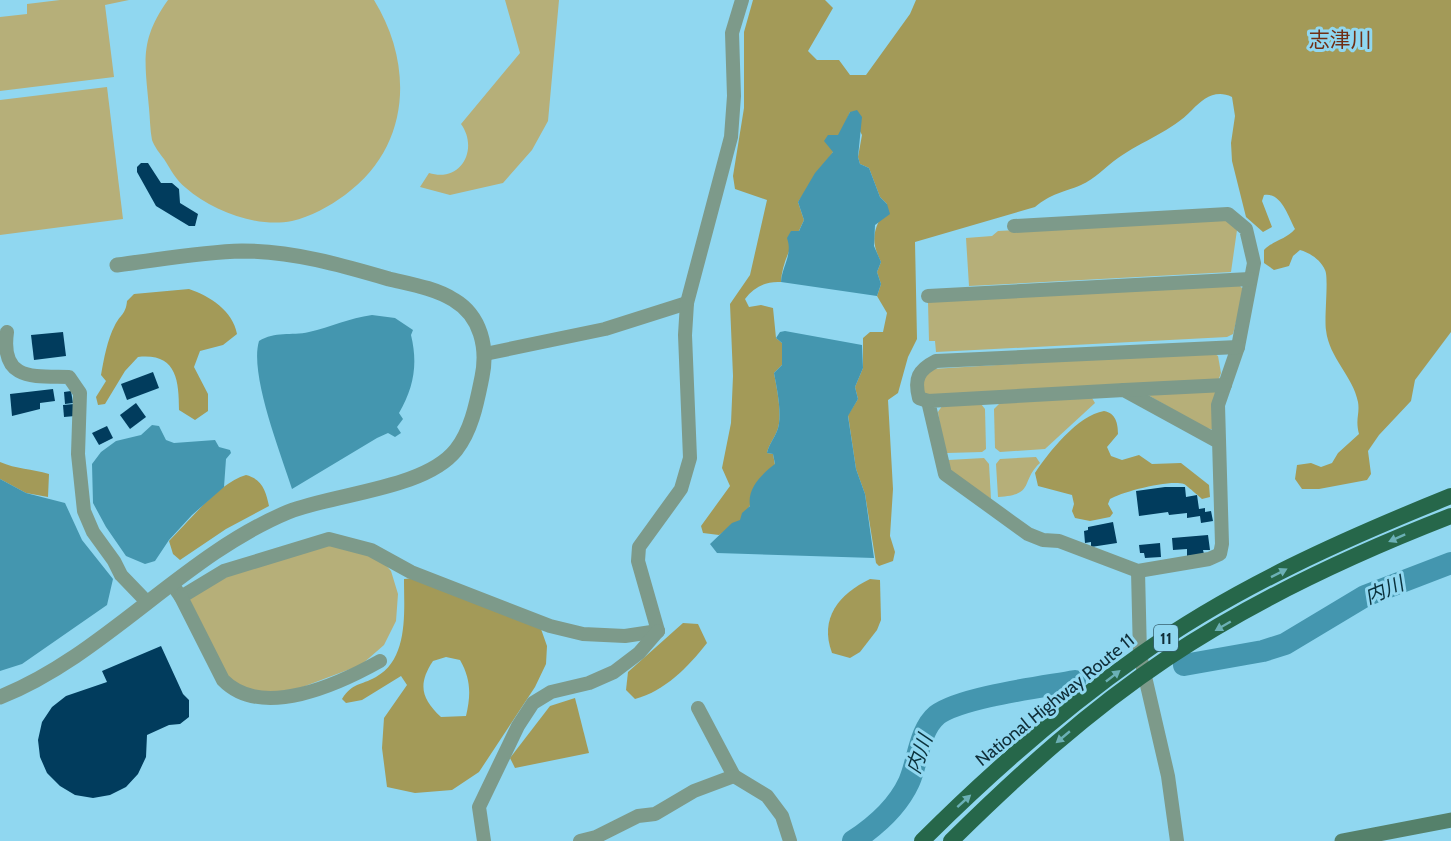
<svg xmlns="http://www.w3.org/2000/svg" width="1451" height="841" viewBox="0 0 1451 841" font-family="Cabin,'Noto Sans JP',sans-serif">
	<rect width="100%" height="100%" fill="#90d7f0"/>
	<g fill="#b6af79">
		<polygon points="60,0 129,0 105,5 114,77 0,91 0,17 27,14 27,4"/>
		<path d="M168 0H374C414 65 411 147 345 195 330 206 310 217 292 221 257 228 212 211 186 188 176 180 171 170 164 159 160 154 154 146 152 140 150 130 150 118 149 108 145 61 139 41 168 0Z"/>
		<path d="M505 0H559L548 121 532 150 503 183 450 195 420 187 429 173C461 183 479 149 461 124L520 53Z"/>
		<polygon points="107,87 123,219 0,235 0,100"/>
		<polygon points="1225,219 1237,230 1231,272 969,286 966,238 992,236 998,231"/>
		<polygon points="1239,285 1244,290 1233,334 1227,337 936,352 935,341 929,341 928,302"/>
		<polygon points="1212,352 1218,356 1221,373 1218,381 923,396 921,379 932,369"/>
		<polygon points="1218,387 1214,430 1203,427 1148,395"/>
		<polygon points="1092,398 1095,403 1045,449 1000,452 995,448 994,409 1000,403"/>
		<polygon points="981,404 985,409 986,449 982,452 947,453 944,450 938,412 942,406"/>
		<path d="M1036 457 1040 463C1020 481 1036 495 998 497L996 464 1000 459Z"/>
		<polygon points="984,458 989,464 991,499 953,473 948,467 948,460"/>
		<polygon points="330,542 370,555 382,561 391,571 398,594 396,621 384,645 361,665 329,677 300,688 257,695 228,680 186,600 230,575"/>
	</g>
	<g fill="#a39a58" fill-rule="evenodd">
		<path d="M753 0H825L833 8 808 51 817 60H839L850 75H866L910 14 916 0H1451V332L1415 380 1411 401 1379 435 1368 451 1371 474 1367 480 1319 489H1302L1295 479 1297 465 1311 463 1321 467 1332 463 1338 453 1359 434C1355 419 1360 414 1358 402 1353 376 1329 358 1326 330 1324 318 1329 277 1325 270 1321 260 1310 253 1300 250L1293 256 1289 266 1274 270 1264 263V250C1274 240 1287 239 1295 229 1288 216 1281 192 1264 195L1262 201 1272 227 1263 232 1246 217 1232 161 1231 143 1235 116 1232 97C1215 89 1203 99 1192 110 1172 131 1142 141 1118 158 1105 167 1095 179 1081 185 1062 193 1052 193 1035 207L915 242 917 339 908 357 898 393 888 400 893 489 890 536 895 552 893 561 879 566 876 563 865 494 856 469 848 415 858 399 855 387 863 368V338L870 332H883L887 313 877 296 881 284 877 272 881 262C868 236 876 228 887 204L880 197 869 168 860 164 858 157 862 135 850 112 833 152 798 202 804 220C795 240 782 260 781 282 766 281 754 287 745 299L749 307 761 305 773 308 776 338 782 343V365L774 373C777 389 783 417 777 431 774 439 769 444 767 453L773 454 775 465 741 520 719 535 703 533 701 526 730 486 722 468 731 423 733 376 730 304 750 275 767 200 735 189 733 176 744 108V32Z"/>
		<path d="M189 289C210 296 233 311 237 334L223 345 200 351 194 367 208 394V411L195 420 179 410C179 379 176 353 138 357L125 371 105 404 98 405 96 397 106 381 101 375C104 359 107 340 115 325 120 315 126 314 127 301L134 294Z"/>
		<path d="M1104 411C1116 413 1118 424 1118 434L1107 447 1111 456 1122 460 1139 455 1152 464 1181 463 1209 485 1210 497 1202 499C1200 497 1186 485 1184 484 1170 479 1121 492 1110 499L1108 504 1113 513 1110 517 1090 521 1075 518 1072 511 1074 504 1072 495 1038 486 1035 473C1048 453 1078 415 1104 411Z"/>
		<path d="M0 462C16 469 32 469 49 474L48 497 26 493 0 479Z"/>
		<path d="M246 475C262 479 266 491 269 506L226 529 180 560 173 554 169 541C189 521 220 482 246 475Z"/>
		<path d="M415 578 541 629 547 646 546 664 535 687 479 772 452 790 415 793 387 787 382 748 384 718 407 685 401 676 362 700 346 703 342 699C353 682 360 686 376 677 409 659 404 611 404 579ZM446 657 460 660C471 679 471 695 466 716L441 717C422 699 417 685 433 661Z"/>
		<path d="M870 579 880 580 881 620 877 630 860 652 850 658 832 653C819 618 839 594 870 579Z"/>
		<path d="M683 623 698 624 707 643C688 667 665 691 635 699L626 690 628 672Z"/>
		<polygon points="575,698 589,753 515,768 510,758 550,706"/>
	</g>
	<g fill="#4496af">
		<path d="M857 110 862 117 858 157 860 164 869 168 880 197 887 204 890 214 875 225 874 246 881 262 877 272 881 284 877 296 781 282C782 266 793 255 787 238L791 231H799L804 220 798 202 815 173 833 152 824 141 828 135H838L850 112Z"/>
		<path d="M372 315 395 318 413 330 411 335C418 364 414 387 399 413L403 419 397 427 401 433 395 437 388 433 377 438 292 489C281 454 249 374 259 341 275 331 291 336 309 332 331 327 349 318 372 315Z"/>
		<path d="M785 331 862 345 863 368 855 387 858 399 848 416 856 469 865 494 874 558 717 553 710 544 732 523 740 520 742 513 750 506C747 488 762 474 775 464L773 454 767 453C769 444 774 439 777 431 783 417 777 389 774 373L782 365V343L776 338 780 332Z"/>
		<polygon points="152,425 159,426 166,440 174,443 215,440 219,447 230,450 231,453 226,459 224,487 192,515 169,540 155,561 145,564 126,556 106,527 93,503 92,464 101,452 116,441 141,435"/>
		<polygon points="0,479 26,493 65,503 82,540 113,579 107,605 22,664 0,671"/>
	</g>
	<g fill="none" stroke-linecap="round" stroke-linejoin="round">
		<g stroke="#4496af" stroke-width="22">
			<polyline points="1184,665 1263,651 1285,644 1365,596 1451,563"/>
			<path d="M853 841C876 826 897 808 909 782 918 762 919 730 937 715 961 697 1042 687 1075 681"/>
		</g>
	</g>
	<g fill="#013c5d">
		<polygon points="141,163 148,163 161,183 172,183 179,189 180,203 198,214 195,226 189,226 156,206 137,172 137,167"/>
		<polygon points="63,332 66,356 34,360 31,335"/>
		<polygon points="153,372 159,388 127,400 121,384"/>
		<polygon points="53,389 55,401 40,403 40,409 12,416 10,394"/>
		<polygon points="71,391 73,403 65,404 64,392"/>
		<polygon points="136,403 146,417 130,429 120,415"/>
		<polygon points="74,404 75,416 64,417 63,405"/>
		<polygon points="107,426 113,438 99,445 92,433"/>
		<polygon points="1165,487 1185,487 1186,497 1197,495 1199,509 1205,508 1205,512 1211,511 1213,521 1201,523 1200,516 1187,518 1187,513 1169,515 1168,512 1139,516 1136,491"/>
		<polygon points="1113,522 1117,543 1091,547 1091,542 1085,543 1084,531 1088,530 1088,527"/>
		<polygon points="1208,535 1210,550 1203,550 1204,554 1187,556 1187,549 1173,550 1172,538"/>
		<polygon points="1160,543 1161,557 1145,558 1144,553 1140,553 1139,545"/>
		<polygon points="161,646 183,694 189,700 189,717 180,724 169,725 147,735 146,757 138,774 126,787 110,795 93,798 75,795 60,786 47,773 40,757 38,740 42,722 52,707 66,696 107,682 102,671"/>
	</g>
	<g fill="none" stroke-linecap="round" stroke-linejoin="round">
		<g stroke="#7d9a8a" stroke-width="14">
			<polyline points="1014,226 1228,214 1246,229 1254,263 1238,347 1218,405 1222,544 1220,554 1209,559 1138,571 1059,541 1043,540 1028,534 945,474 928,401 1124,390 1219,442"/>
			<polyline points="928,296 1250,279"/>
			<path d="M7 332C0 382 35 376 69 377L80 393 78 454 84 511 93 532 114 561 121 575 147 602"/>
			<polyline points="485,354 605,329 687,303"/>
			<polyline points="1124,390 1225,385"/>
			<path d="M928 401 919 398C914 379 918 370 936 361L1238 347"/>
			<polyline points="1138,571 1140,655 1168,776 1177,841"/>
			<polyline points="172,584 181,597 224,571 329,539 371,550 411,572 550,626 583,634 625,636 658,631"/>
			<path d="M181 597 223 680C262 720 339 684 380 661"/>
			<polyline points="658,631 638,561 639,547 681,489 690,458 685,335 687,303 731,137 734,96 732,33 742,0"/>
			<polyline points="698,708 734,776 767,796 782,816 790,841"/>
			<polyline points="484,841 479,807 518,726 533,703 551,692 589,683 614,672 639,653 658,631"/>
			<polyline points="580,841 596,837 638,816 655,814 694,791 734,776"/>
		</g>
		<path stroke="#7d9a8a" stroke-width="15" d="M0 697C104 656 184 555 288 512 336 493 425 489 456 450 472 430 477 401 482 377 488 348 481 316 454 300 435 288 410 284 389 279 341 265 293 251 242 251 200 252 158 260 117 265"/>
		<polyline stroke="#55816b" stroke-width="15" points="1342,841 1451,820"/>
		<g stroke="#26674a" stroke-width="16">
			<path d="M922 841C989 774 1062 710 1140 655 1234 588 1344 539 1451 496"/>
			<path d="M951 841C1018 775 1088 711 1166 659 1254 600 1353 554 1451 516"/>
		</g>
	</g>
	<defs><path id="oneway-solid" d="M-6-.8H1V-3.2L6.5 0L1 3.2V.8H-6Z" transform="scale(1.5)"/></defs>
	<g fill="#6bb0b6">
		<use href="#oneway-solid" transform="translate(1397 538) rotate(156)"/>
		<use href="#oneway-solid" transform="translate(1279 573) rotate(-27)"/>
		<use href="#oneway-solid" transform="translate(1223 626) rotate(150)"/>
		<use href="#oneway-solid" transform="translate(1113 676) rotate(-38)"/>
		<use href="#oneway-solid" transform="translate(1063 737) rotate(140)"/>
		<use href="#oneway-solid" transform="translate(964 801) rotate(-42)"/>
	</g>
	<g text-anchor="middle" stroke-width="6" stroke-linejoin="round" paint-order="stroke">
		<rect fill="#90d7f0" stroke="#36606e" stroke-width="1.5" x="1154" y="625" width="24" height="26" rx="4.5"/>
		<g font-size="16" font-weight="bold" fill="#0f2d37">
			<text x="1166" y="644">11</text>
		</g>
		<g font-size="18" fill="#0f2d37" stroke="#90d7f0">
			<text transform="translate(1055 700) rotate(-39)" y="6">National Highway Route 11</text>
		</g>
		<g font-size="20" font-style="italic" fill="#0a313c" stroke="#90d7f0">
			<text transform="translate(1384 590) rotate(-23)" y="7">内川</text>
			<text transform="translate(919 754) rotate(-70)" y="7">内川</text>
		</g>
		<g font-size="21" fill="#702f14" stroke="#90d7f0">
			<text x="1340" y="47">志津川</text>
		</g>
	</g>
</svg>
